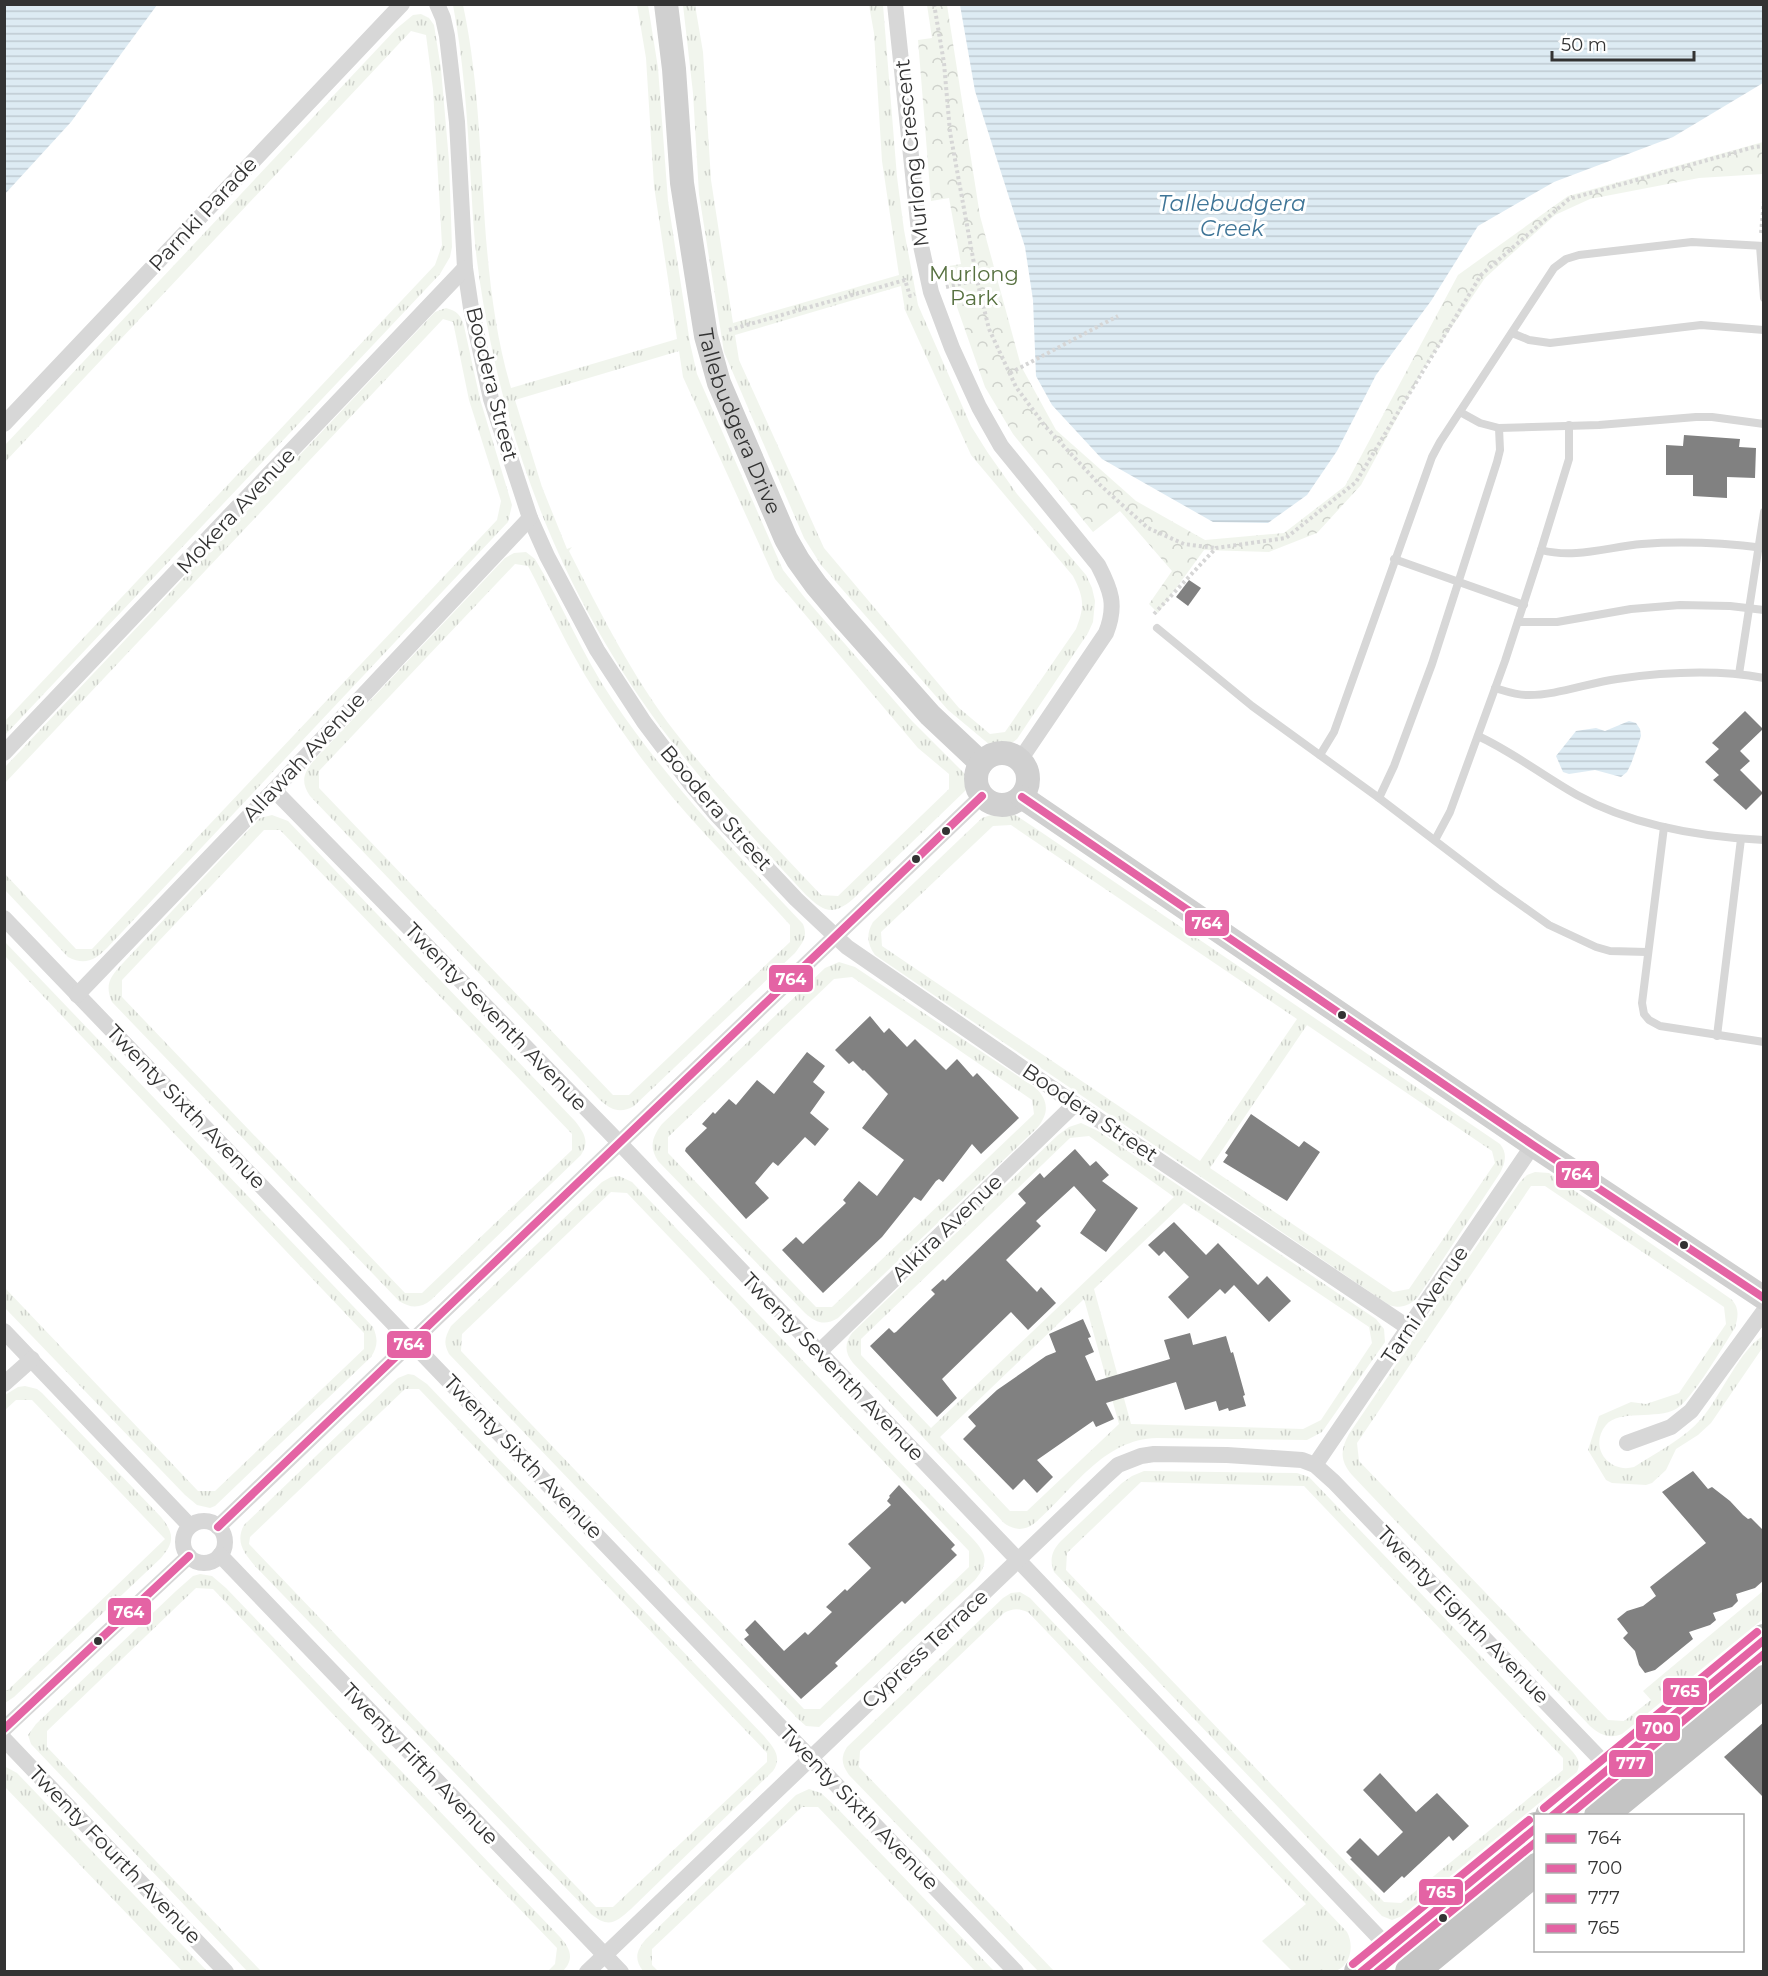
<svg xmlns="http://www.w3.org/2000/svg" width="1768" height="1976" viewBox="0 0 1768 1976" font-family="Montserrat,sans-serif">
	<defs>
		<pattern id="grass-tufts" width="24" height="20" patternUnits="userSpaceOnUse" patternTransform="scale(1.5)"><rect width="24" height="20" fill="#f1f5ed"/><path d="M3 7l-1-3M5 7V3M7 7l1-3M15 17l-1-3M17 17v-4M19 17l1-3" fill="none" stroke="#cfd2cc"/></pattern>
		<pattern id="park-crowns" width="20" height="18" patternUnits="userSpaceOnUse" patternTransform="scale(1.5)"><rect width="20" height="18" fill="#f1f5ed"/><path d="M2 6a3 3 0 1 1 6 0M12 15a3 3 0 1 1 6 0" fill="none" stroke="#cfd2cc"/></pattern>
		<pattern id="water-rules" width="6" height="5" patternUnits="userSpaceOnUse" patternTransform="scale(1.5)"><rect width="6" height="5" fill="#ddebf3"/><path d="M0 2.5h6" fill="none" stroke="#becad1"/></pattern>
	</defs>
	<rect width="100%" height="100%" fill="#fff"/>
	<g fill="url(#grass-tufts)" fill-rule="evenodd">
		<path d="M453 5H463C490 131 474 263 511 388L677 339 654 186 646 58 637 5H648L658 68 668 201 690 343 697 374 783 570 805 598 912 721 968 777 966 790 853 899C833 916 824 912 806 895 759 844 711 793 669 738 561 596 500 437 477 261 473 230 472 198 470 167 467 112 463 58 453 5ZM679 351 683 377 775 579 918 748 949 774V789L838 896 821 895C771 842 720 790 675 732 632 676 601 614 569 551L572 547 567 549 542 487 515 400Z"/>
		<path d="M683 5H695L703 52 711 180 733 323 899 275 882 161 874 33 869 5H883L897 177 904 230 918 305 971 426 988 453 1017 494 1086 575 1092 588 1095 601 1093 622 1088 633 1017 739C1009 746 1001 747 990 745L948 710 821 565 804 538 724 352 699 194 693 93ZM901 286 905 310 971 455 1073 576C1084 598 1085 606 1076 629L1005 732 990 734 959 708 824 548 739 360 735 335Z"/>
		<polygon points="421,14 429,18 434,25 441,69 449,161 452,247 450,257 440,274 5,735 5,721 435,265 442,245 433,89 426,35 411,31 5,462 5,445 396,29 413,15"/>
		<path d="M446 308C457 311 461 315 464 326L480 399 512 505 508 522 107 948C95 960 85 966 68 957L5 890V874L76 949H92L497 520 501 501 469 400 453 322 443 319 5 783V767L435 312Z"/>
		<path d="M526 552 535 559C563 605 582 655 612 699 667 781 735 852 803 924 808 937 803 942 795 953L634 1106C620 1114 611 1110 600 1100L310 796C299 780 305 771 316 758L505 558 514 553ZM515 564 528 566C545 598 560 632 578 663 596 695 618 725 639 755 684 816 739 869 790 925V942L629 1095H613L319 788V771Z"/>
		<path d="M1003 811 1017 816 1041 832 1500 1144C1508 1154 1505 1163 1500 1173L1418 1297C1409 1306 1401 1309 1389 1305L875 955C867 944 866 934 873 922L982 818ZM1011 825 1297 1019 1200 1161 882 946 881 932 993 826ZM1307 1025 1492 1151 1495 1163 1409 1289 1393 1292 1210 1168Z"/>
		<path d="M272 815 288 821 575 1121C584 1133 590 1141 581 1155L431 1300C420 1309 410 1308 399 1301L112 1002C104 984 111 976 123 963L252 826 260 818ZM264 830H280L572 1134V1150L422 1293H405L122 997V980Z"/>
		<path d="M5 942 373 1327C378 1339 378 1346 371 1357L215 1506 210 1508 197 1505 185 1495 5 1308V1288L198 1491H215L364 1349V1333L5 956Z"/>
		<path d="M839 962 855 967 1036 1088C1049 1101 1049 1114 1037 1128L838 1318C825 1326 816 1323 805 1313L658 1161C649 1147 652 1137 662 1124L825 968ZM852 977 1032 1100 1034 1114 832 1307H816L668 1153V1137L834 979Z"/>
		<path d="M1081 1123 1098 1131 1376 1319 1384 1329 1385 1342 1322 1432 1307 1440 1157 1438C1103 1439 1073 1490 1036 1522 1025 1531 1015 1531 1004 1523L853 1363C845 1353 844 1344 852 1333L1058 1135 1069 1127ZM1089 1136 1174 1197 931 1428 861 1355V1339L1070 1138ZM1184 1203 1369 1327 1372 1343 1321 1420 1303 1429 1131 1424 1094 1289ZM1084 1299 1119 1424 1027 1511H1010L940 1437Z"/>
		<path d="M1535 1172 1549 1173 1731 1299C1740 1308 1738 1317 1735 1328 1723 1346 1692 1400 1676 1409 1657 1420 1619 1409 1606 1425 1588 1447 1609 1474 1634 1467 1657 1452 1684 1439 1702 1418 1720 1397 1741 1348 1763 1336V1347L1711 1423 1698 1435 1676 1449 1666 1470 1652 1483 1646 1485 1612 1483 1606 1480 1588 1450 1599 1416 1631 1402 1646 1404 1679 1393 1726 1324 1724 1307 1545 1186H1531L1357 1443 1359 1461 1608 1720 1624 1721 1651 1700 1643 1691 1763 1591V1619L1622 1734C1609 1739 1600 1735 1590 1726L1352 1475C1340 1461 1340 1450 1349 1434L1520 1182 1527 1175Z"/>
		<path d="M619 1176 632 1182 973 1539C987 1554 989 1563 975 1580L819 1727 806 1726 798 1719 449 1354C443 1343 445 1337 451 1326L602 1182 611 1177ZM611 1192 627 1193 969 1551V1567L820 1709H804L461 1351 462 1334Z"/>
		<path d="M408 1374 414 1375 427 1384 764 1736C773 1747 783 1757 773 1771L631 1909C616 1922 609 1929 591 1914L255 1566C244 1553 235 1542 244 1525L390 1385 398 1378ZM405 1389H419L767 1753V1762L613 1907H596L249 1544 250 1537Z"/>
		<path d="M25 1386 37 1389 42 1393 161 1517C174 1533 175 1542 161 1558L14 1697 5 1703V1690H8L165 1539 32 1400H16L5 1410V1395L18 1387Z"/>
		<path d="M1144 1471 1297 1473 1309 1477 1572 1751C1578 1758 1581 1763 1577 1772L1402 1916 1392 1920 1382 1916 1054 1572C1049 1560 1052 1550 1061 1541L1122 1483 1132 1476ZM1141 1482 1304 1486 1563 1758V1770L1401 1903 1384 1902 1066 1570 1067 1553Z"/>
		<path d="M200 1574 212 1576 226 1588 560 1937C570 1948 575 1959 563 1971H548L555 1964 557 1948 213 1589 196 1588 47 1731V1747L261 1971H247L31 1744 28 1735 36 1724 176 1591 193 1576Z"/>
		<path d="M1020 1592 1030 1598 1347 1932C1355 1947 1350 1968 1332 1972 1320 1974 1305 1972 1292 1971L1262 1941 1306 1904 1029 1613C1020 1608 1013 1608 1004 1613L860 1751 859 1767 1054 1971H1038L849 1775C842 1765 840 1758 847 1747L1003 1598 1011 1593Z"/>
		<polygon points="4,1766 17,1773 207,1971 182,1971 5,1787"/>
		<path d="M809 1789 821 1793 836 1807 994 1971H975L818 1807H802L652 1949V1965L658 1971H643C634 1959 636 1951 646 1939L796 1795Z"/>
	</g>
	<polygon fill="url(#park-crowns)" points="927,5 947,5 980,216 1021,366 1056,430 1136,501 1205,540 1284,533 1345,486 1458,275 1568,196 1763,142 1763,174 1699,178 1590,199 1555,215 1485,278 1424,368 1361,485 1317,533 1269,552 1204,550 1158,613 1149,604 1172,571 1120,511 1093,532 1013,434 985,387 943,267 961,264 949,198 931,201 918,40 932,38"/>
	<g fill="url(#water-rules)">
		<polygon points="5,4 157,5 71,122 5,194"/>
		<polygon points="960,5 1763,5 1763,83 1673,137 1554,182 1478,226 1431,301 1376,375 1337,451 1307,495 1268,523 1213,522 1102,459 1052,405 1036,376 1033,300 1025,247 975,91"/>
		<polygon points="1629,721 1636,723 1640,729 1641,736 1631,764 1627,772 1621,777 1595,770 1569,774 1563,772 1556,756 1576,731 1596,728 1605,731"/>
	</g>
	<g fill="#818181">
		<polygon points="1684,435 1740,439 1739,447 1756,448 1755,478 1727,477 1727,498 1693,496 1693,475 1666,475 1666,445 1683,446"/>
		<polygon points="1189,580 1201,588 1188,606 1176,597"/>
		<polygon points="1745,711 1763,729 1740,751 1750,761 1740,770 1763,793 1746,810 1713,780 1719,775 1705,762 1719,749 1712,743"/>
		<polygon points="870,1016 884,1033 889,1028 907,1047 915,1039 946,1070 957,1059 973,1077 977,1073 1019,1118 981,1154 972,1144 943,1182 939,1179 936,1181 921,1201 914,1197 882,1237 823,1293 782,1250 796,1237 803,1244 846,1203 843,1200 859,1181 877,1196 904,1160 862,1128 888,1094 864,1070 863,1071 853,1061 849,1064 835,1050"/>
		<polygon points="807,1052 825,1066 813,1082 825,1092 810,1113 829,1129 815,1146 805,1137 778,1166 773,1162 755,1183 769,1198 746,1219 685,1151 686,1148 707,1128 702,1124 713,1112 715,1114 729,1099 736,1105 757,1080 774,1094"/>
		<polygon points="1251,1114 1299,1147 1304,1141 1320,1152 1287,1201 1223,1162 1228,1155 1225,1153"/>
		<polygon points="1075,1149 1090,1166 1096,1161 1109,1175 1102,1181 1138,1208 1106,1252 1080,1233 1096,1210 1074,1186 1036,1221 1041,1226 1006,1260 1037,1292 1041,1287 1056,1303 1028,1330 1011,1312 942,1379 957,1398 937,1417 870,1346 889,1328 894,1333 896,1332 935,1294 931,1290 943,1279 945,1281 1026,1203 1018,1194 1040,1173 1044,1178"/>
		<polygon points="1174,1222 1206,1255 1218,1243 1258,1285 1267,1276 1291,1301 1269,1322 1234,1285 1225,1294 1220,1289 1188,1319 1168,1297 1189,1277 1164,1251 1159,1256 1148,1245"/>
		<polygon points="1083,1319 1091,1337 1088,1338 1094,1352 1085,1356 1096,1381 1170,1359 1164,1340 1190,1333 1193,1345 1226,1336 1231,1353 1233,1352 1245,1395 1243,1396 1246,1406 1229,1411 1228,1408 1219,1411 1216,1401 1185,1410 1176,1382 1106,1403 1114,1419 1096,1427 1093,1421 1037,1460 1053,1477 1037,1493 1024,1479 1013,1490 963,1439 976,1426 968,1417 997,1390 1046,1356 1056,1352 1049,1334"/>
		<polygon points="1693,1471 1708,1489 1712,1487 1730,1501 1743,1515 1748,1519 1751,1518 1764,1531 1764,1580 1755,1588 1736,1594 1738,1601 1732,1607 1713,1613 1716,1620 1710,1625 1689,1632 1693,1639 1655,1670 1645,1673 1639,1665 1635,1651 1623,1638 1628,1633 1617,1619 1627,1611 1643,1606 1656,1596 1650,1587 1706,1543 1662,1492"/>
		<polygon points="899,1485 955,1545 951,1549 957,1555 905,1604 902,1601 879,1622 835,1663 838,1666 801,1699 744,1639 749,1635 745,1630 755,1620 784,1651 805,1632 808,1635 832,1612 826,1607 845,1589 847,1591 871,1568 848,1544 891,1505 887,1501 890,1497 889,1496"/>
		<polygon points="1764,1722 1764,1798 1724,1757"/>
		<polygon points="1380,1773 1416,1812 1437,1793 1469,1826 1453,1841 1449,1836 1404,1878 1402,1876 1384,1893 1350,1859 1352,1858 1346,1852 1360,1838 1378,1856 1403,1832 1363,1790"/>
	</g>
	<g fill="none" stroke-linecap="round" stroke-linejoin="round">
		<g stroke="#d6d6d6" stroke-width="4" stroke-dasharray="3 3" stroke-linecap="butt">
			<polyline points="934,4 944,63 950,132 977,280 989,329 1016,387 1045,426 1099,484 1148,528 1184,544 1215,548"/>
			<polyline points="1761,233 1764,201"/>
			<polyline points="946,287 977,280"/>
			<polyline points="729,330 905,280 910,296 915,294"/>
			<polyline points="1010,373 1118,316"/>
			<polyline points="1154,614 1216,548 1286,538 1356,482 1481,275 1569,199 1754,147 1764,146"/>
		</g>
		<g stroke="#d7d7d7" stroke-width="8">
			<polyline points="1760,246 1764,298"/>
			<polyline points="1512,333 1529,340 1550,343 1701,325 1764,330"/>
			<polyline points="1460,412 1480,423 1499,428 1599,425 1696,417 1712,417 1764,424"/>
			<path d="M1541 550C1575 559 1608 547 1642 544 1683 541 1724 543 1764 548"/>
			<polyline points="1394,559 1524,605"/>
			<polyline points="1518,622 1557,622 1631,609 1680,605 1730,606 1764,610"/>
			<polyline points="1157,628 1252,706 1379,798 1497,888 1549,925 1596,947 1610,951 1647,952"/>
			<polyline points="1739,674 1764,512"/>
			<path d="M1495 688C1505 691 1516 695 1526 695 1555 696 1588 683 1617 679 1666 672 1715 669 1764 678"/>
			<path d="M1478 736C1513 752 1543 776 1577 795 1633 826 1700 837 1764 840"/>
			<polyline points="1320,755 1334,732 1432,457 1440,442 1554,268 1566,259 1579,255 1692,242 1764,246"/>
			<polyline points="1379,798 1394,766 1432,664 1497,462 1500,450 1499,428"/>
			<polyline points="1664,827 1642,1003 1644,1014 1649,1020 1660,1026 1764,1042"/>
			<polyline points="1435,840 1450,812 1505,661 1541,550 1569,459 1569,425"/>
			<polyline points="1717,1036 1741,839"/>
		</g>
		<g stroke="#d7d7d7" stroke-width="16">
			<polyline points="437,4 443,18 447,36 457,122 465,268 471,308 491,399 530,518 547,556 597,650 644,722 690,783 716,814 796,899 847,947 1075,1104 1409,1328"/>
			<path d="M895 4 920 241 931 292 952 348 979 407 1001 446 1098 565C1111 590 1117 605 1106 633L1020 760"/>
			<polyline points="4,424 402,4"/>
			<polyline points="4,753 465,268"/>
			<polyline points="274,790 608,1131 1389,1948"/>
			<polyline points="4,918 1016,1972"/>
			<polyline points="77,995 274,790 530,518"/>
			<polyline points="4,1331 190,1526"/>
			<polyline points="819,1352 1075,1104"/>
			<polyline points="4,1384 32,1359"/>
			<polyline points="1627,1443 1671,1427 1691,1411 1764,1311"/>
			<polyline points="1315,1465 1533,1145"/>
			<circle cx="204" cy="1542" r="21"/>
			<polyline points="218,1527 982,796"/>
			<polyline points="220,1555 621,1972"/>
			<polyline points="4,1729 189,1556"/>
			<polyline points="4,1739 226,1972"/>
			<polyline points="587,1972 1105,1477 1118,1465 1141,1456 1154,1454 1227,1455 1302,1460 1315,1465 1334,1482 1609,1768"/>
		</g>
		<g stroke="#d0d0d0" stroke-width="24">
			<path id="s1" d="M666 4 674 69 682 183 706 336 719 383 786 539 798 560 816 585 843 617 930 715 981 763"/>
			<circle cx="1002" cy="779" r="26"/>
			<polyline points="1022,797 1533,1145 1764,1298"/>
		</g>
		<g stroke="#c4c4c4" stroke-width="32">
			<polyline points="1551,1816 1764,1640"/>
			<polyline points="1600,1816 1764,1681"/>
			<polyline points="1360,1972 1536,1828"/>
			<polyline points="1411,1972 1536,1869"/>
		</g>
		<g stroke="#fff" stroke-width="12">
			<g id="bus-1">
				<polyline points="1022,797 1533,1145 1764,1298"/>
				<polyline points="218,1527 982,796"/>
				<polyline points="4,1729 189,1556"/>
			</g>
		</g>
		<g stroke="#fff" stroke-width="12">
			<g id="bus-2">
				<polyline points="1552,1816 1764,1640"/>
				<polyline points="1361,1972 1536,1828"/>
			</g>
		</g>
		<g stroke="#fff" stroke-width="12">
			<g id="bus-3">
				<polyline points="1568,1816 1764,1654"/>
				<polyline points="1377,1972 1536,1842"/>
			</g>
		</g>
		<g stroke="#fff" stroke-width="12">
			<g id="bus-4">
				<polyline points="1544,1808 1757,1632"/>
				<polyline points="1353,1964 1529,1820"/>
			</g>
		</g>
		<use href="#bus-1" stroke="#e463a4" stroke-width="8"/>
		<use href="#bus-2" stroke="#e463a4" stroke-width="8"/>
		<use href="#bus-3" stroke="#e463a4" stroke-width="8"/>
		<use href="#bus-4" stroke="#e463a4" stroke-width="8"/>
	</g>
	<g fill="#333" stroke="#fff" stroke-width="2">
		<circle cx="946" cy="831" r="5"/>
		<circle cx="916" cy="859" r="5"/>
		<circle cx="1342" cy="1015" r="5"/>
		<circle cx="1684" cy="1245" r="5"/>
		<circle cx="98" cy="1641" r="5"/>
		<circle cx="1443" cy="1918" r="5"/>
	</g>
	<g text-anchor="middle" stroke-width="6" stroke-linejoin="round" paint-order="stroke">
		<g font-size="21" fill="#333" stroke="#fff">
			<text transform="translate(912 153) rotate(-96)" y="7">Murlong Crescent</text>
			<text transform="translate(203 214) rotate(-47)" y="7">Parnki Parade</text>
			<text transform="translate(492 384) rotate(76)" y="7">Boodera Street</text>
			<text dy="7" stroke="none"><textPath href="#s1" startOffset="426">Tallebudgera Drive</textPath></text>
			<text transform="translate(236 511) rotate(-47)" y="7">Mokera Avenue</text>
			<text transform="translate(304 757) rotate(-47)" y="7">Allawah Avenue</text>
			<text transform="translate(716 808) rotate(49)" y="7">Boodera Street</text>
			<text transform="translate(496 1017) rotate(46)" y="7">Twenty Seventh Avenue</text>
			<text transform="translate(186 1107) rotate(46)" y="7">Twenty Sixth Avenue</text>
			<text transform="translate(1090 1113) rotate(34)" y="7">Boodera Street</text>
			<text transform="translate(947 1228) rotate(-44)" y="7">Alkira Avenue</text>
			<text transform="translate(1425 1305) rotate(-56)" y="7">Tarni Avenue</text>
			<text transform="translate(833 1367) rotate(46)" y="7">Twenty Seventh Avenue</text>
			<text transform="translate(523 1457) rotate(46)" y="7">Twenty Sixth Avenue</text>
			<text transform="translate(1463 1615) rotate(46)" y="7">Twenty Eighth Avenue</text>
			<text transform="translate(925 1649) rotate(-43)" y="7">Cypress Terrace</text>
			<text transform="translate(420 1764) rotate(46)" y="7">Twenty Fifth Avenue</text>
			<text transform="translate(859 1808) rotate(46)" y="7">Twenty Sixth Avenue</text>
			<text transform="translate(115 1855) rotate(46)" y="7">Twenty Fourth Avenue</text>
		</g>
		<g font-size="21" fill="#56703f" stroke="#fff">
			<text x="974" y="281">Murlong<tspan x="974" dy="24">Park</tspan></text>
		</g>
		<g font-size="22" font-style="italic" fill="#3f7597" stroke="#fff">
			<text x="1232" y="211">Tallebudgera<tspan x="1232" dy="25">Creek</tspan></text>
		</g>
	</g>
	<g stroke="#fff" stroke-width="2">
		<rect x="1184" y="909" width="46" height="28" rx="6" fill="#e463a4"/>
		<rect x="768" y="964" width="46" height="29" rx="6" fill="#e463a4"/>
		<rect x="1555" y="1160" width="45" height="29" rx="6" fill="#e463a4"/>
		<rect x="386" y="1330" width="46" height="29" rx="6" fill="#e463a4"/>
		<rect x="107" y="1597" width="45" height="29" rx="6" fill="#e463a4"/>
		<rect x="1662" y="1677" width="46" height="29" rx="6" fill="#e463a4"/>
		<rect x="1635" y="1714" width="46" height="28" rx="6" fill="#e463a4"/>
		<rect x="1608" y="1749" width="46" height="29" rx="6" fill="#e463a4"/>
		<rect x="1418" y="1878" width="46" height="28" rx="6" fill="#e463a4"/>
	</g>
	<g font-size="16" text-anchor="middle" font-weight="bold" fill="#fff">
		<text x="1207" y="929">764</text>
		<text x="791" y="985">764</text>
		<text x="1577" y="1180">764</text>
		<text x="409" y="1350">764</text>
		<text x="129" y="1618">764</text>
		<text x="1685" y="1697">765</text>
		<text x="1658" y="1734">700</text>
		<text x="1631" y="1769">777</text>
		<text x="1441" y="1898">765</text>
	</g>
	<rect width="1768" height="1976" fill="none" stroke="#333333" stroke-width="12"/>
	<rect x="1534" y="1814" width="210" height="138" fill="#ffffff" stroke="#adadad" stroke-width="1.5"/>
	<rect x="1546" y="1834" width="30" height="9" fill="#e463a4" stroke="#adadad" stroke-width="1.5"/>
	<text x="1588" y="1844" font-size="18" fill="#333333">764</text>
	<rect x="1546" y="1864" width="30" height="9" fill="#e463a4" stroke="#adadad" stroke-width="1.5"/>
	<text x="1588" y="1874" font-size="18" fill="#333333">700</text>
	<rect x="1546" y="1894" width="30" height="9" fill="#e463a4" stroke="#adadad" stroke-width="1.5"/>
	<text x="1588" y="1904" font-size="18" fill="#333333">777</text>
	<rect x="1546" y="1924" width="30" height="9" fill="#e463a4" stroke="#adadad" stroke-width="1.5"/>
	<text x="1588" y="1934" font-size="18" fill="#333333">765</text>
	<path d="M1552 51v9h142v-9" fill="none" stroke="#333333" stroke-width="3"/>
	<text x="1561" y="51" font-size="18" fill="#333333" stroke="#ffffff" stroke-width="4.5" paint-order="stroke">50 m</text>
</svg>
